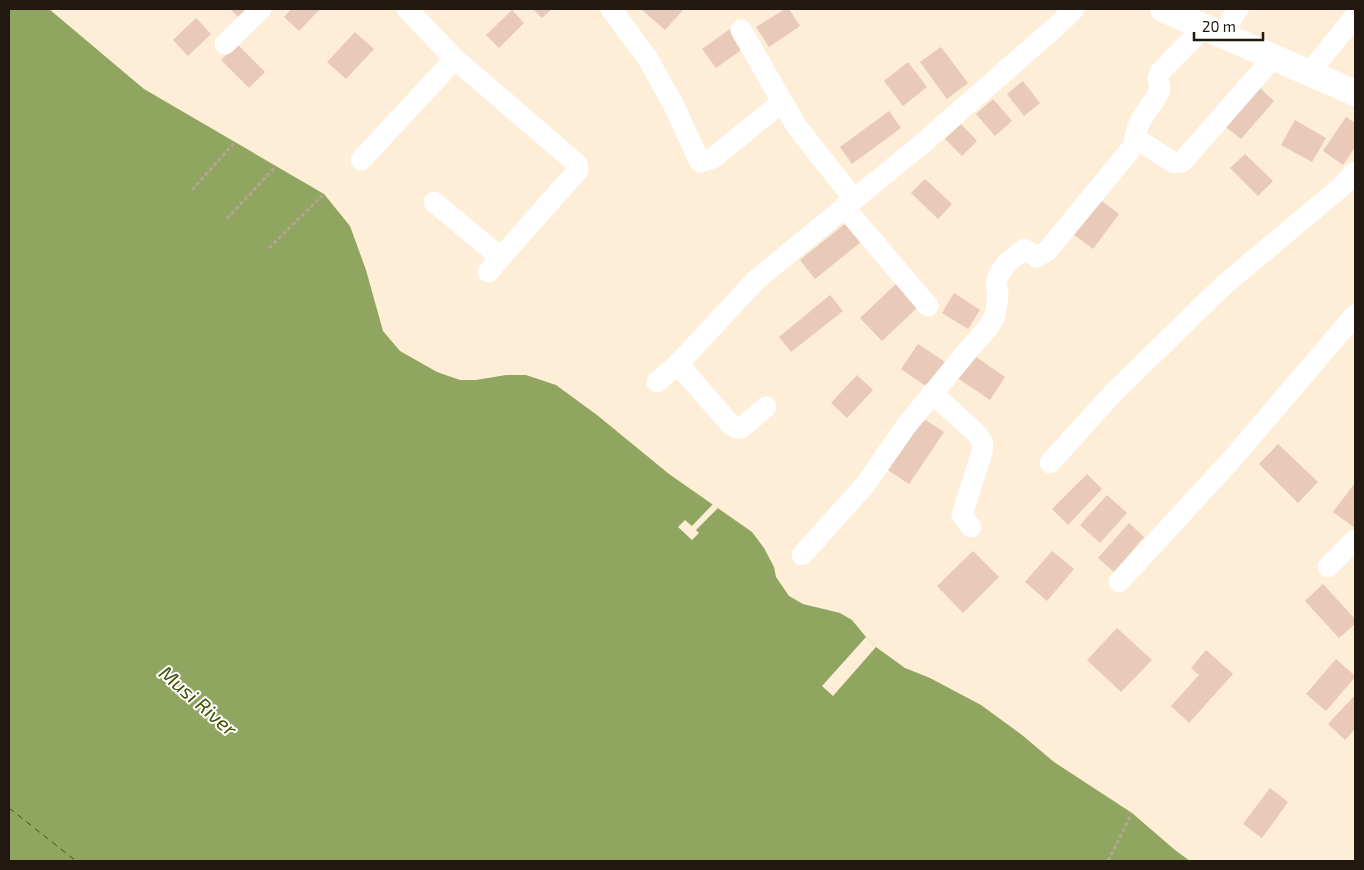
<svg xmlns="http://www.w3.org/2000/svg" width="1364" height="870" viewBox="0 0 1364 870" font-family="'Exo 2',sans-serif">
	<rect width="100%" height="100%" fill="#feedd7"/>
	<polygon fill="#90a660" points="9,9 49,9 144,89 324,194 350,226 366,270 383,331 400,351 437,372 460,380 476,380 506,375 526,375 556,385 597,415 669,474 752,532 764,548 774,567 776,577 789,596 803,604 840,613 852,620 866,637 876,647 905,668 930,678 981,705 1022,735 1054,762 1132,813 1175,850 1190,861 9,861"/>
	<g fill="#feedd7">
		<polygon points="713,504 718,508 696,530 699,533 692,540 678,527 685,520 692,526"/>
		<polygon points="866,637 876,647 833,696 822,686"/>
	</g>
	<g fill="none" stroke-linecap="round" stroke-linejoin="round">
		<polyline stroke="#405300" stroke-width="1" stroke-dasharray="6 5" stroke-linecap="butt" points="9,808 76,861"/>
	</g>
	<g fill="#e9c9b8">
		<polygon points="230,9 253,9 241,20"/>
		<polygon points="291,9 320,9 299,31 284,17"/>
		<polygon points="533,9 552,9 542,18"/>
		<polygon points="641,9 681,9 683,10 665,30"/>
		<polygon points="785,9 789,9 800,26 769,47 756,27"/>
		<polygon points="512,10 524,23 499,48 486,35"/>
		<polygon points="196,18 211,34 188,56 173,40"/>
		<polygon points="730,29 744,48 716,68 702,49"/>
		<polygon points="355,32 374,49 346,79 327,62"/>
		<polygon points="237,44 265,72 249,88 221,60"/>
		<polygon points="941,47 968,83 947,99 920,62"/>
		<polygon points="908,62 927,87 903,106 884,81"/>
		<polygon points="1023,81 1040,103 1024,116 1007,94"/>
		<polygon points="1260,88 1274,101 1241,139 1226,127"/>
		<polygon points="993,99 1012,121 995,136 976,114"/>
		<polygon points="889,111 901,128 852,164 840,147"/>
		<polygon points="1346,117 1355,123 1355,147 1343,165 1323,151"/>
		<polygon points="1295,120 1326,138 1312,162 1281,145"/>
		<polygon points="961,124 977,141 962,156 945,139"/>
		<polygon points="1245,154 1273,181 1258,196 1230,168"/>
		<polygon points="925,179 952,204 938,219 911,193"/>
		<polygon points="1099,199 1119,214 1093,249 1073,234"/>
		<polygon points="846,223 861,242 815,279 800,260"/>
		<polygon points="898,282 920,305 882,341 860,318"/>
		<polygon points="954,293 980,310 968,329 942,313"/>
		<polygon points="830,295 843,311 791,352 779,337"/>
		<polygon points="918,344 945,362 927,387 901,369"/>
		<polygon points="972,354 1005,377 990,400 956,377"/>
		<polygon points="857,375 873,390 847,418 831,403"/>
		<polygon points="918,415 944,432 909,484 883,467"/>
		<polygon points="1278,444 1318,482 1298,503 1259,464"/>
		<polygon points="1087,474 1102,489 1068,525 1052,509"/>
		<polygon points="1355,483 1355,528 1333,512"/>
		<polygon points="1107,495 1127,513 1100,543 1080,525"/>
		<polygon points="1129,523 1144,537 1114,572 1098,558"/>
		<polygon points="973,551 999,577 963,613 937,586"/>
		<polygon points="1052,551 1074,569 1047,601 1025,582"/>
		<polygon points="1323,584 1355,619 1355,624 1339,638 1305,601"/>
		<polygon points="1117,628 1152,660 1121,692 1087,660"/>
		<polygon points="1206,650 1233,674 1189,723 1171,706 1199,675 1191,668"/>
		<polygon points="1336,659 1355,676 1355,677 1326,711 1306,694"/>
		<polygon points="1355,695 1355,729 1345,740 1328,724"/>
		<polygon points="1270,788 1288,802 1262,838 1243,824"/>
	</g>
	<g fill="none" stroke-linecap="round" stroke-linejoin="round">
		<g stroke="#b3a593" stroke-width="3" stroke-dasharray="4 2.5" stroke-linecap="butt">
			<polyline points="192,190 235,142"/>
			<polyline points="227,219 276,166"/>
			<polyline points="269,248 324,194"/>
			<polyline points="1108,861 1132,813"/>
		</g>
		<g stroke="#fff" stroke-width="21">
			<polyline points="407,9 455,59 577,164 578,170 488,272"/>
			<polyline points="611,9 648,59 673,104 700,162 713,158 782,102"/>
			<polyline points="741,30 797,127 854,199"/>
			<polyline points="1222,33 1238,9"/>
			<polyline points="225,44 261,9"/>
			<polyline points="1310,72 1355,16"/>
			<path d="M1135 145C1133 121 1152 109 1160 89L1158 78 1160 72 1205 26"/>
			<polyline points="361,160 455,59"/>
			<polyline points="434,202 500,257"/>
			<polyline points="844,207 928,306"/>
			<polyline points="678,364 731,425 737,428 741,428 766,407"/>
			<polyline points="657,382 678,364 756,280 923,143 1060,23 1074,9"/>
			<polyline points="932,393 976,433 983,443 982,452 962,515 971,527"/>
			<polyline points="1050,463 1113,393 1224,285 1341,187 1355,172"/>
			<polyline points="802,555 865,485 906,426 970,348 988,328 995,316 997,303 998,294 996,283 999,274 1006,264 1024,249 1037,257 1048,250 1136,143 1143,143 1174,163 1182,162 1273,58"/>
			<polyline points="1328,567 1355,540"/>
			<polyline points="1119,582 1232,459 1355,315"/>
		</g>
		<polyline stroke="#fff" stroke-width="26" points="1163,9 1355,93"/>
	</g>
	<g text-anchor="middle" stroke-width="4" stroke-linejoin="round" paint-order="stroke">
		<g font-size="20" font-style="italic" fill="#405300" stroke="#fff">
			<text transform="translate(198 701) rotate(41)" y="7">Musi River</text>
		</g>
	</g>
	<rect width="1364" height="870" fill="none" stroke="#21190f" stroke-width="20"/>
	<path d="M1194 32v8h69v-8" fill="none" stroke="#21190f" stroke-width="2.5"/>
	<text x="1202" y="32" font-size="15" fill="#21190f" stroke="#ffffff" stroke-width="4" paint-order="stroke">20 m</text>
</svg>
